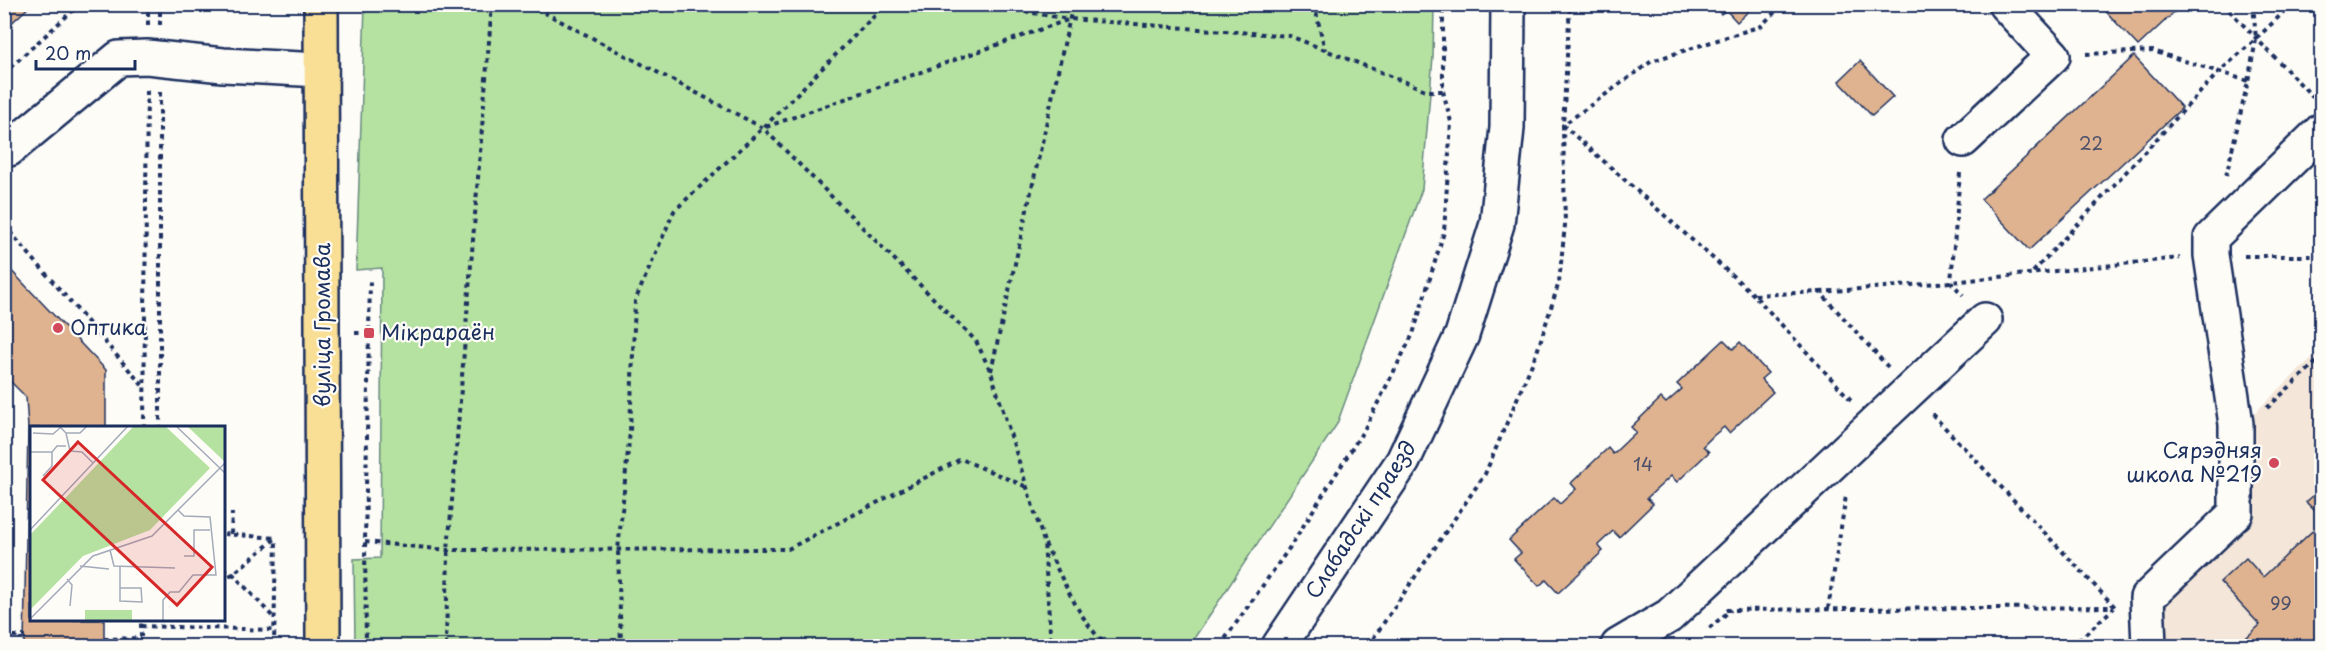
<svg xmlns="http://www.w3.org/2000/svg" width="2326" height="651" viewBox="0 0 2326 651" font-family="'Playpen Sans',sans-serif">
	<rect width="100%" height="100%" fill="#fdfcf7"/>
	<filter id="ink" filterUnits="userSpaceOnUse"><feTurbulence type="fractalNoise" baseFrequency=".0167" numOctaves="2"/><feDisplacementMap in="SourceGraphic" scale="12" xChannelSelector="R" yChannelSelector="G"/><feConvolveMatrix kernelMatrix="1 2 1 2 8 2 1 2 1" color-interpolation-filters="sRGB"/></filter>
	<g filter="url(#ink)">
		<polygon fill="#f4e6d8" points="2321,349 2321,646 2140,646 2139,587 2227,501 2243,424"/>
		<polygon fill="#b5e2a0" stroke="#68887f" stroke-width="1.5" points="365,5 1434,5 1433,57 1422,189 1337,424 1189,646 355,646 354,559 380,558 382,268 356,270"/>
		<g fill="#dfb38f" stroke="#1b2f5e" stroke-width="1.5">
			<polygon points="4,4 32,4 4,30"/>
			<polygon points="1712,4 1756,4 1737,22 1726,10 1721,14"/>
			<polygon points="2099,4 2183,4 2138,46"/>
			<polygon points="2134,56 2182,108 2029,250 1981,199"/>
			<polygon points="1860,61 1893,97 1872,116 1839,81"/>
			<polygon points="4,263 106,370 106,428 32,428 32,620 104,620 104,646 24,646 28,428 26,397 4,375"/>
			<polygon points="1724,340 1733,349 1740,342 1768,373 1761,379 1773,392 1729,433 1724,427 1713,436 1703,446 1709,452 1677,482 1671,476 1647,498 1653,504 1619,537 1613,531 1598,545 1603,551 1558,593 1546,580 1539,586 1514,559 1521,553 1509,540 1554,498 1560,504 1576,489 1571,483 1608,448 1613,454 1636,432 1631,427 1661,398 1666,403 1682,389 1677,384"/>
			<polygon points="2322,488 2322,518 2306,502"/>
			<polygon points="2322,522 2322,646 2237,646 2260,625 2220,582 2246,558 2263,577"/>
		</g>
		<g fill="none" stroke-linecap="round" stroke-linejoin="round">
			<g stroke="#1b2f5e" stroke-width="38">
				<g id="minor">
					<polyline points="1963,140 2053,56 2005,4"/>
					<polyline points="4,149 9,149 119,58 147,57 223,65 321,70"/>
					<polyline points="1279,646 1403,461 1462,335 1497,224 1507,128 1508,4"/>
					<polyline points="1618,646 1669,616 1985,320"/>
					<polyline points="2149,646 2147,598 2236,513 2236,424 2211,255 2211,238 2322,130"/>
				</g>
			</g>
			<g stroke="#1b2f5e" stroke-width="38">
				<polyline id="major" points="321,4 323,646"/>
			</g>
			<g stroke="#1b2f5e" stroke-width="4" stroke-dasharray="4.5 4.5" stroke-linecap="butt">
				<polyline points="528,4 763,128 976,341 991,372 1044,542 1051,646"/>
				<polyline points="980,4 1069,19"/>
				<polyline points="1314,4 1325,50"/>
				<polyline points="1858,4 1862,9 1868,4"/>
				<polyline points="2223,4 2315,99"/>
				<polyline points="2253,4 2256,39 2292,4"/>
				<polyline points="148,25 148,4"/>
				<polyline points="160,25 160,4"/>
				<polyline points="2086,54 2153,51 2248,81"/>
				<polyline points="4,73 80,4"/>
				<polyline points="160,92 160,428"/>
				<polyline points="766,127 1070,19 1290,36 1428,91 1443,91"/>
				<polyline points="1960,173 1951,282 1963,295"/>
				<polyline points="2226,176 2248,81 2256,40"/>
				<polyline points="2315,183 2322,190"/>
				<polyline points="4,225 143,386"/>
				<polyline points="2244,256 2322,256"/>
				<polyline points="2033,272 2219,72 2256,39"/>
				<polyline points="1820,292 1951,282 2180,258"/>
				<polyline points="1754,295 1563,125 1652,61 1761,26 1783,4"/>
				<polyline points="355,333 369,333"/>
				<polyline points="991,371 1073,4"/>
				<polyline points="1851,400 1754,295 1820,292 1888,367"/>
				<polyline points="2267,408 2322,357"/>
				<polyline points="1932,414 2115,607"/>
				<polyline points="144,428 147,89"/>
				<polyline points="224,534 276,538 233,574 224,578"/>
				<polyline points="231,534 232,513"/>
				<polyline points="365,542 448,550 788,549 961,459 1027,487"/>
				<path d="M1045 544C1060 573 1082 628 1109 646"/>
				<polyline points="224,569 233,574 273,617"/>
				<polyline points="1828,609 1846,496"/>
				<polyline points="1726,610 2114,607"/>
				<polyline points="141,626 274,630"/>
				<polyline points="1709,628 1731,610"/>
				<polyline points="4,636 25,636"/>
				<polyline points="104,639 141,638"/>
				<polyline points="141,646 141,620"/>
				<polyline points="274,646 276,539"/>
				<polyline points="366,646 365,542 370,280"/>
				<polyline points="446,646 448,550 492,4"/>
				<polyline points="621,646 618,550 630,431 635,301 674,211 763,128 886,4"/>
				<polyline points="1220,646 1290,547 1365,428 1413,334 1444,232 1451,122 1443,91 1443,4"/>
				<polyline points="1368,646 1485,474 1537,352 1559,282 1565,225 1563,125 1570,4"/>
				<polyline points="2072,646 2114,608"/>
			</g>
			<use href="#minor" stroke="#fdfcf7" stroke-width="33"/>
			<use href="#major" stroke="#f9df96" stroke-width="33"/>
		</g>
	</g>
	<g fill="#d1495b" stroke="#fdfcf7" stroke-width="2">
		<circle cx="58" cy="328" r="6"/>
		<rect x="363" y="327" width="12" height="12" rx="3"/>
		<circle cx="2274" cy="463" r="6"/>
	</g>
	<g text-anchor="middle" stroke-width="4.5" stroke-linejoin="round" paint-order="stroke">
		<g font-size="18" fill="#4c506a">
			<text x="2091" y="150">22</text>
			<text x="1643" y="471">14</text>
			<text x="2281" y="610">99</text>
		</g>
		<g font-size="21" fill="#1b2f5e" stroke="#fdfcf7">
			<text transform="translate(323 325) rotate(-90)" y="7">вуліца Громава</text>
			<text transform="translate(1361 520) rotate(-57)" y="7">Слабадскі праезд</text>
		</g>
		<g font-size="21" fill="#1b2f5e" stroke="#fdfcf7" text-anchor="start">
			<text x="70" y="335">Оптика</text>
			<text x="381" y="340">Мікрараён</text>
			<text x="2262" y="458" text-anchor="end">Сярэдняя<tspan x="2262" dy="24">школа №219</tspan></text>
		</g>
	</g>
	<g transform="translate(30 426)">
		<rect width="195" height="195" fill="#fdfcf7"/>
		<path d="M104 0H135L180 42 120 104 53 130 0 184V109ZM157 0H195V35H194ZM55 184H102V195H55Z" fill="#b5e2a0"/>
		<path fill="none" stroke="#a3aaba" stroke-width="1.5" d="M29 0 36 7H50L57 0M146 0 195 47M3 7 23 8 30 2M36 7 40 25 52 26 63 37M0 26H22M13 50 22 40V26L27 20H36M0 104 98 0M80 124 84 140 145 142M154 130H164V104H180M50 140 79 143M37 153 42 159 40 180M90 162H111L112 176 90 175V140M0 193 63 130 122 110 195 37M133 195V174L140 166H149L163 149H186L180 91 154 90 148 84"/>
		<path fill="#d62828" fill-opacity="0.15" stroke="#d62828" stroke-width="3" d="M48 16 182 141 147 179 13 54Z"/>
		<rect width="195" height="195" fill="none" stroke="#1b2f5e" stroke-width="3"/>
	</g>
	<rect width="2326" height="651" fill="none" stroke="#fdfcf7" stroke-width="24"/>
	<rect x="12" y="12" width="2302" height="627" fill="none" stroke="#1b2f5e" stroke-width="2" filter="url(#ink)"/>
	<path d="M36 60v9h99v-9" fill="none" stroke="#1b2f5e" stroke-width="3"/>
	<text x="45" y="60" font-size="18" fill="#1b2f5e" stroke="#fdfcf7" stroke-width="4.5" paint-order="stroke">20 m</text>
</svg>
